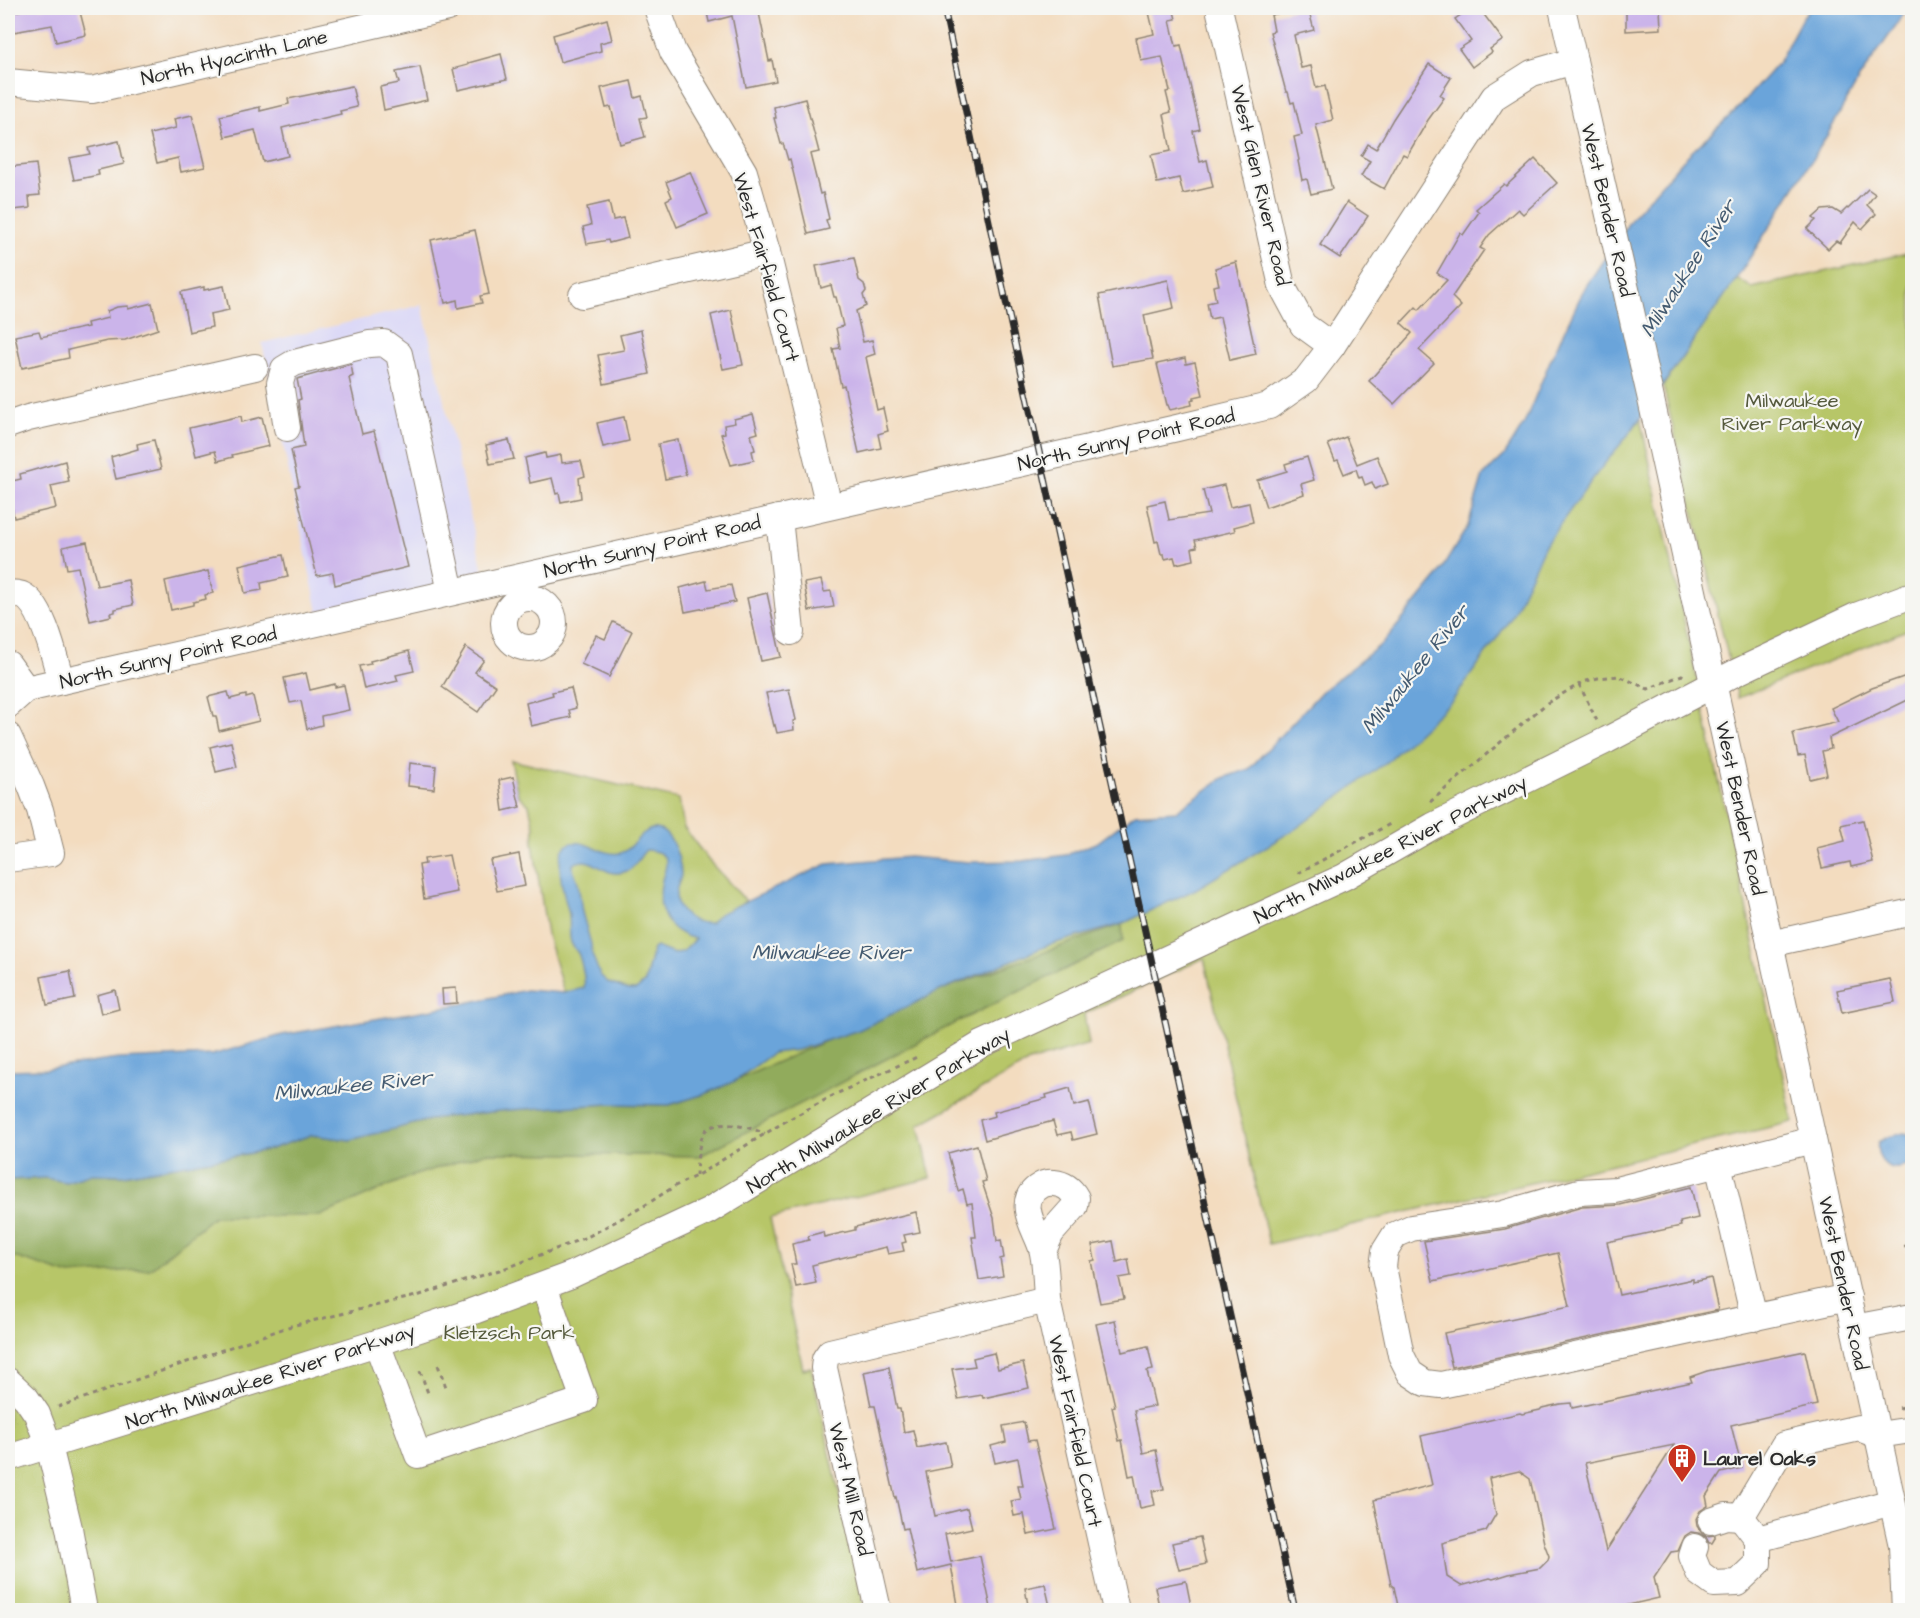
<svg xmlns="http://www.w3.org/2000/svg" width="1920" height="1618" viewBox="0 0 1920 1618" font-family="'Architects Daughter',sans-serif">
	<rect width="100%" height="100%" fill="#f6f6f2"/>
	<filter id="ink" filterUnits="userSpaceOnUse"><feTurbulence type="fractalNoise" baseFrequency=".0167" numOctaves="2"/><feDisplacementMap in="SourceGraphic" scale="12" xChannelSelector="R" yChannelSelector="G"/><feConvolveMatrix kernelMatrix="1 2 1 2 8 2 1 2 1" color-interpolation-filters="sRGB"/></filter>
	<filter id="wash" filterUnits="userSpaceOnUse"><feTurbulence type="fractalNoise" baseFrequency=".008" numOctaves="4" result="noise"/><feDisplacementMap in="SourceGraphic" scale="24" xChannelSelector="R" yChannelSelector="G"/><feGaussianBlur stdDeviation="1.35" result="paint"/><feColorMatrix in="noise" values="0 0 0 0 0 0 0 0 0 0 0 0 0 0 0 0 0 1.4 0 .05"/><feComposite in="paint" operator="in"/></filter>
	<g filter="url(#wash)">
		<rect width="100%" height="100%" fill="#f3dcbf"/>
		<polygon fill="#d9d6f7" points="422,305 486,584 320,622 262,343"/>
		<g fill="#b7c668" stroke="#71784a" stroke-width="1.5">
			<polygon points="1912,252 1912,628 1738,698 1663,386 1717,305 1737,278 1752,288"/>
			<polygon points="1640,418 1793,1122 1269,1244 1204,958 1084,1014 1089,1044 1029,1062 919,1125 931,1178 770,1218 803,1369 811,1367 865,1610 8,1610 8,1118 188,1112 1194,843 1632,430"/>
			<polygon points="511,760 679,799 684,828 709,861 746,901 719,915 683,951 674,954 656,947 653,949 645,982 636,990 628,990 609,983 564,993 547,935 533,843 534,827 529,805 518,795"/>
		</g>
		<polygon fill="#91ab5c" stroke="#5e6b44" stroke-width="1.5" points="1122,924 1123,941 957,1022 700,1156 485,1153 409,1177 320,1216 214,1216 150,1269 70,1275 8,1255 8,1180 45,1178 66,1182 92,1174 123,1175 268,1150 311,1135 350,1140 437,1118 509,1110 610,1104 669,1105 705,1094 946,988"/>
		<g fill="#6aa4da" stroke="#4a6882" stroke-width="1.5" fill-rule="evenodd">
			<path d="M1810 8H1908L1859 79 1825 139 1737 278 1632 430 1598 472 1545 545 1511 618 1453 700 1389 760 1297 828 1196 889 1122 924 1049 945 946 988 859 1030 797 1050 773 1053 735 1081 705 1094 669 1105 610 1104 509 1110 437 1118 350 1140 311 1135 268 1150 123 1175 92 1174 66 1182 45 1178 8 1180V1070L46 1069 118 1059 212 1055 282 1035 462 1004 526 990 564 993 584 988C586 981 581 960 578 953 575 949 572 946 571 942 568 932 571 920 568 910 564 896 553 855 567 845 581 835 603 857 620 853 630 851 636 839 644 833 667 816 681 856 681 874 681 881 675 888 676 895 676 914 694 924 710 923L719 914 827 864 909 857 969 862 1023 861 1066 855 1098 842 1135 814 1176 811 1223 778 1249 769 1323 690 1383 643 1435 580 1468 526 1483 476 1504 456 1524 424 1550 361 1584 289 1634 215 1683 160 1737 109 1778 63 1802 18ZM646 850C654 851 664 852 666 861 667 867 663 875 662 880 657 901 661 924 682 934 686 937 691 937 695 939L683 951 674 954 656 947 653 949 645 982 636 990H628L609 983 600 975 592 954 591 944 582 912 578 882 573 870V864C595 852 603 881 627 871 636 868 639 856 646 850Z"/>
			<path d="M1904 1133 1912 1135V1161C1896 1177 1874 1164 1878 1142L1888 1137Z"/>
		</g>
		<g id="blocks">
			<g fill="#cbb4ea" fill-rule="evenodd">
				<polygon points="33,8 79,8 86,35 56,42 52,25 8,33 8,13"/>
				<polygon points="706,8 758,8 769,61 772,60 776,81 746,87 732,16 709,22"/>
				<polygon points="1148,8 1173,8 1176,19 1170,20 1176,46 1181,45 1200,129 1193,131 1200,162 1207,160 1213,187 1183,194 1179,178 1157,183 1151,155 1171,151 1164,114 1171,112 1166,92 1170,91 1162,57 1141,61 1136,38 1154,34"/>
				<polygon points="1302,8 1308,8 1314,30 1294,35 1301,68 1311,66 1316,88 1325,86 1333,120 1316,125 1332,189 1311,194 1307,179 1302,180 1298,161 1299,160 1294,137 1302,135 1294,102 1291,103 1288,92 1286,92 1270,32 1274,31 1271,15"/>
				<polygon points="1471,8 1479,8 1503,40 1490,49 1492,52 1472,67 1459,49 1471,41 1455,19"/>
				<polygon points="1626,8 1660,8 1661,29 1626,31"/>
				<polygon points="607,19 612,40 600,43 601,51 560,62 553,35"/>
				<polygon points="501,54 507,79 458,90 453,69 468,65 468,63"/>
				<polygon points="1429,64 1451,78 1440,95 1444,98 1428,120 1407,156 1403,154 1384,189 1361,176 1370,161 1361,156 1368,144 1376,149 1393,119"/>
				<polygon points="420,67 427,100 384,110 380,87 399,83 396,72"/>
				<polygon points="631,81 635,98 642,96 647,117 640,118 645,137 620,144 611,107 606,108 601,88"/>
				<polygon points="352,86 357,107 340,111 341,114 282,128 288,156 263,162 255,130 225,137 220,116 260,107 260,111 289,104 288,99"/>
				<polygon points="805,99 819,152 810,154 820,194 823,193 829,219 826,220 829,229 808,234 790,159 788,160 783,143 781,144 774,118 776,118 774,107"/>
				<polygon points="192,115 205,167 181,172 178,158 157,163 150,134 176,128 174,119"/>
				<polygon points="119,141 124,164 98,170 99,175 74,180 69,158 90,154 88,148"/>
				<polygon points="1535,159 1557,183 1523,214 1518,209 1489,235 1480,248 1484,250 1452,297 1461,306 1419,350 1434,363 1394,404 1369,381 1412,333 1401,323 1416,307 1419,310 1447,280 1437,273 1460,233 1463,235 1479,212 1476,209 1504,184 1506,186"/>
				<polygon points="36,164 40,195 29,196 30,208 13,210 12,197 8,197 8,167"/>
				<polygon points="690,172 708,214 677,227 666,200 672,197 666,182"/>
				<polygon points="1868,189 1875,194 1867,205 1876,214 1862,229 1855,222 1840,243 1836,241 1828,249 1807,229 1816,220 1813,218 1822,210 1833,209 1841,214 1847,208 1848,209"/>
				<polygon points="609,202 613,220 623,218 628,238 609,243 608,240 587,244 583,227 591,225 587,207"/>
				<polygon points="1347,202 1368,216 1340,258 1320,245"/>
				<polygon points="475,230 489,294 480,296 482,303 458,308 457,300 445,303 431,240"/>
				<polygon points="854,258 859,280 864,284 866,291 863,295 866,306 856,311 863,342 872,340 875,354 866,357 877,410 883,408 888,431 878,434 881,448 859,453 844,385 841,386 833,349 840,348 836,328 843,326 836,297 834,297 831,285 821,288 816,266"/>
				<polygon points="1236,262 1256,354 1230,360 1220,317 1210,319 1207,303 1216,301 1213,286 1219,285 1215,268"/>
				<polygon points="1168,280 1174,308 1144,315 1153,359 1112,366 1099,295"/>
				<polygon points="224,286 229,310 210,314 212,327 189,332 181,292 204,287 204,290"/>
				<polygon points="152,303 158,329 125,340 107,341 68,350 69,358 22,368 15,336 39,331 41,337 88,327 87,323 108,318 107,311 117,307 128,306 128,309"/>
				<polygon points="731,310 743,365 723,369 711,315"/>
				<polygon points="641,330 650,374 604,384 598,355 624,350 620,335"/>
				<polygon points="1185,358 1186,364 1195,362 1203,395 1194,397 1194,399 1191,400 1192,405 1170,410 1168,405 1167,405 1157,364"/>
				<polygon points="351,364 353,376 349,378 362,434 374,431 408,567 335,585 333,573 317,576 295,487 299,486 291,450 304,447 298,400 301,399 297,379"/>
				<polygon points="753,414 758,433 751,435 755,450 752,451 754,460 731,465 721,434 725,433 724,425 735,423 734,419"/>
				<polygon points="241,416 242,422 262,417 269,446 232,455 233,457 218,461 215,451 196,456 189,428"/>
				<polygon points="624,417 629,441 603,447 597,423"/>
				<polygon points="1346,437 1357,464 1377,456 1388,484 1375,489 1372,482 1365,485 1362,477 1359,478 1356,469 1344,474 1338,460 1335,461 1328,444"/>
				<polygon points="154,440 161,469 116,479 111,457 138,449 137,444"/>
				<polygon points="509,440 514,459 490,464 486,445"/>
				<polygon points="678,440 686,475 665,479 658,444"/>
				<polygon points="545,453 546,458 561,455 562,463 581,461 585,476 579,478 581,498 561,502 559,493 556,494 552,478 530,483 525,458"/>
				<polygon points="1307,457 1314,480 1301,484 1304,494 1266,507 1257,480 1287,471 1285,464"/>
				<polygon points="65,461 69,482 51,486 56,508 14,518 8,482 21,479 20,474"/>
				<polygon points="1224,485 1230,507 1249,503 1253,522 1234,527 1235,531 1195,540 1197,547 1192,548 1194,560 1176,564 1174,557 1165,559 1164,554 1161,554 1158,541 1155,542 1147,505 1165,501 1169,520 1209,514 1203,490"/>
				<polygon points="87,542 97,586 128,580 133,605 115,609 115,612 110,613 111,616 90,621 78,567 67,569 63,547"/>
				<polygon points="283,555 288,577 261,583 262,590 245,593 239,565"/>
				<polygon points="208,571 213,593 205,595 206,599 193,602 193,605 171,610 165,581"/>
				<polygon points="821,580 824,592 831,591 834,607 809,611 804,583"/>
				<polygon points="706,581 708,589 731,585 735,602 685,612 680,588"/>
				<polygon points="767,593 781,657 761,661 747,598"/>
				<polygon points="613,622 632,631 609,677 581,664 596,635 605,639"/>
				<polygon points="466,647 484,660 475,672 496,686 478,712 442,687"/>
				<polygon points="409,651 414,671 396,675 398,681 364,689 359,666 371,664 370,661"/>
				<polygon points="306,673 310,690 335,684 335,687 344,685 349,710 321,716 322,725 307,729 301,701 290,703 284,678"/>
				<polygon points="1912,674 1912,698 1829,738 1831,749 1822,751 1827,775 1810,779 1805,755 1798,756 1793,733 1838,722 1831,708 1872,688"/>
				<polygon points="571,688 576,708 569,710 571,717 531,726 526,703 553,695 552,692"/>
				<polygon points="789,689 796,720 793,721 794,730 777,733 775,725 774,726 766,693"/>
				<polygon points="228,692 230,699 246,695 246,698 253,696 259,721 219,731 216,716 213,716 208,697"/>
				<polygon points="231,742 237,767 216,772 210,747"/>
				<polygon points="410,763 436,766 434,789 408,786"/>
				<polygon points="513,777 520,807 503,811 499,780"/>
				<polygon points="1863,820 1873,862 1851,867 1850,862 1822,868 1817,848 1845,841 1841,825"/>
				<polygon points="519,854 525,886 497,891 490,860"/>
				<polygon points="449,855 457,892 424,899 419,865 425,864 424,859"/>
				<polygon points="70,971 75,999 47,1005 41,977"/>
				<polygon points="1890,979 1895,1002 1842,1013 1837,990"/>
				<polygon points="456,988 457,1003 443,1004 442,989"/>
				<polygon points="115,990 119,1009 101,1014 97,995"/>
				<polygon points="1070,1088 1074,1106 1089,1102 1097,1134 1073,1140 1071,1132 1057,1135 1053,1121 985,1140 980,1120 995,1116 994,1112 1047,1098 1046,1095"/>
				<polygon points="977,1145 986,1181 982,1182 994,1218 997,1241 1001,1240 1004,1258 1000,1259 1003,1276 979,1280 972,1237 976,1237 972,1203 967,1204 963,1189 958,1191 948,1153"/>
				<polygon points="1691,1187 1698,1218 1680,1222 1681,1226 1607,1242 1619,1295 1693,1279 1693,1282 1711,1278 1718,1310 1452,1367 1444,1333 1570,1306 1558,1253 1433,1281 1424,1241 1505,1229 1582,1207 1620,1205"/>
				<polygon points="916,1212 920,1232 904,1235 906,1242 902,1243 904,1251 888,1254 886,1247 812,1265 816,1283 796,1287 791,1264 796,1264 792,1244 809,1240 808,1236 823,1232 824,1237 855,1230 855,1227"/>
				<polygon points="1113,1241 1117,1262 1128,1259 1131,1276 1119,1278 1124,1299 1100,1303 1091,1261 1095,1260 1092,1245"/>
				<polygon points="1115,1320 1122,1352 1148,1346 1153,1370 1147,1371 1155,1406 1134,1410 1143,1453 1156,1450 1164,1489 1152,1491 1155,1505 1140,1508 1134,1475 1129,1476 1122,1440 1119,1441 1112,1407 1115,1406 1096,1324"/>
				<path d="M1805 1351 1817 1405 1731 1425 1742 1468 1721 1473 1706 1496 1708 1506 1700 1511 1696 1519 1697 1526 1701 1532 1707 1536 1715 1535V1538L1712 1543H1709L1706 1537 1699 1533 1691 1532 1685 1536 1678 1551 1671 1552 1654 1578 1659 1598 1603 1611H1399L1394 1587 1391 1585 1374 1500 1432 1485 1421 1436 1520 1413 1522 1414 1540 1410 1542 1408 1560 1404 1571 1403 1572 1408 1692 1382 1690 1377 1707 1371ZM1674 1445 1606 1551 1585 1463ZM1519 1471 1530 1479 1544 1543 1549 1556 1548 1560 1540 1568 1509 1574 1493 1579 1490 1578 1461 1586 1447 1577 1442 1543 1486 1531 1496 1514 1489 1478Z"/>
				<polygon points="994,1353 998,1369 1023,1363 1029,1388 983,1398 982,1395 958,1399 952,1369 975,1366 973,1358"/>
				<polygon points="889,1367 897,1409 900,1409 904,1432 913,1430 917,1448 946,1442 951,1467 926,1472 935,1516 967,1508 972,1528 945,1534 951,1562 980,1556 991,1608 959,1611 951,1565 917,1573 907,1528 903,1529 896,1497 895,1498 875,1406 871,1406 864,1372"/>
				<polygon points="1024,1422 1028,1441 1035,1440 1056,1529 1028,1535 1024,1514 1014,1516 1011,1501 1021,1499 1018,1486 1023,1486 1018,1458 995,1463 991,1446 1006,1442 1003,1426"/>
				<polygon points="1200,1537 1206,1564 1179,1570 1172,1543"/>
				<polygon points="1186,1581 1192,1611 1160,1611 1155,1587"/>
				<polygon points="1045,1584 1051,1611 1029,1611 1025,1588"/>
			</g>
		</g>
	</g>
	<g filter="url(#ink)">
		<use href="#blocks" fill-opacity="0" stroke="#8f8475" stroke-width="1.5"/>
		<g fill="none" stroke-linecap="round" stroke-linejoin="round">
			<g stroke="#8f8475" stroke-width="28">
				<g id="minor">
					<polyline points="657,8 673,52 744,172 767,252 829,506"/>
					<polyline points="1219,8 1282,286 1303,325 1332,346"/>
					<polyline points="1562,8 1650,395 1902,1546 1905,1610"/>
					<polyline points="8,82 92,90 447,8"/>
					<polyline points="582,295 767,252"/>
					<polyline points="8,425 28,418 255,367"/>
					<polyline points="287,428 280,383 284,369 294,363 369,344 384,343 399,354 451,592"/>
					<polyline points="779,518 791,632"/>
					<path d="M8 593C12 594 18 593 22 595 43 604 55 660 61 681"/>
					<circle cx="529" cy="623" r="25"/>
					<polyline points="8,664 26,689"/>
					<polyline points="8,705 26,689 1177,428 1269,406 1306,380 1332,346 1494,97 1532,73 1574,61"/>
					<polyline points="8,736 31,786 40,810 51,853 8,859"/>
					<polyline points="1770,944 1912,912"/>
					<polyline points="1813,1140 1616,1190 1579,1192 1503,1214 1411,1228 1395,1235 1385,1251 1383,1267 1401,1355 1410,1373 1425,1383 1441,1385 1848,1297"/>
					<polyline points="1718,1164 1754,1318"/>
					<path d="M1043 1251 1051 1233 1075 1206 1076 1198C1071 1189 1065 1184 1054 1183 1048 1182 1042 1184 1037 1188 1014 1205 1040 1234 1043 1253 1046 1268 1046 1284 1047 1300L1116 1610"/>
					<polyline points="1854,1328 1912,1317"/>
					<polyline points="377,1343 418,1455 584,1400 544,1286"/>
					<polyline points="8,1381 26,1398 37,1414 49,1446 69,1528 84,1610"/>
					<polyline points="8,1458 377,1343 471,1312 571,1275 708,1211 982,1044 1344,877 1433,826 1607,740 1735,673 1856,616 1912,595"/>
					<polyline points="1741,1517 1784,1445 1859,1428 1878,1435 1912,1430"/>
					<polyline points="1711,1521 1726,1516 1741,1517"/>
					<polyline points="1758,1539 1892,1502"/>
					<polyline points="1695,1547 1692,1556 1699,1573 1714,1584 1737,1583 1758,1563 1758,1539 1741,1517"/>
					<polyline points="878,1610 824,1368 825,1359 830,1352 1047,1300"/>
				</g>
			</g>
			<g stroke="#8f8475" stroke-width="3" stroke-dasharray="4.5 4.5" stroke-linecap="butt">
				<polyline points="1579,684 1598,723"/>
				<polyline points="1430,802 1547,703 1583,682 1598,678 1619,676 1648,689 1682,675 1684,676"/>
				<polyline points="1298,873 1390,824"/>
				<path d="M696 1176C696 1167 699 1136 706 1130 719 1119 752 1127 765 1134"/>
				<polyline points="1904,1246 1912,1244"/>
				<polyline points="438,1365 446,1387"/>
				<polyline points="420,1371 428,1393"/>
				<polyline points="58,1407 291,1326 420,1295 512,1266 589,1236 644,1206 675,1186 696,1176 786,1121 836,1094 919,1056"/>
				<polyline points="1899,1408 1912,1406"/>
				<polyline points="8,1423 17,1421"/>
			</g>
			<use href="#minor" stroke="#fff" stroke-width="26"/>
			<g stroke="#2b2b2b" stroke-width="7">
				<polyline id="rail" points="944,8 1006,302 1295,1610"/>
			</g>
			<use href="#rail" stroke="#f6f6f2" stroke-width="4.5" stroke-dasharray="14" stroke-linecap="butt"/>
		</g>
	</g>
	<defs>
		<g id="building-pin" transform="scale(1.5)"><path d="M0 17L-7.5 6A9.5 9.5 0 1 1 7.5 6Z" fill="#c8321e" stroke="#f6f6f2"/><path d="M-4-6H4V6H1V3H-1V6H-4ZM-2.5-4.3h1.7v1.8h-1.7ZM.8-4.3h1.7v1.8H.8ZM-2.5-1h1.7V.8h-1.7ZM.8-1h1.7V.8H.8Z" fill="#fff"/></g>
	</defs>
	<g fill-rule="evenodd">
		<use href="#building-pin" x="1682" y="1458"/>
	</g>
	<g text-anchor="middle" stroke-width="4.5" stroke-linejoin="round" paint-order="stroke">
		<g font-size="20" fill="#2b2b2b" stroke="#f6f6f2">
			<text transform="translate(234 57) rotate(-13)" y="7">North Hyacinth Lane</text>
			<text transform="translate(1261 185) rotate(77)" y="7">West Glen River Road</text>
			<text transform="translate(1608 210) rotate(77)" y="7">West Bender Road</text>
			<text transform="translate(767 267) rotate(74)" y="7">West Fairfield Court</text>
			<text transform="translate(1126 439) rotate(-13)" y="7">North Sunny Point Road</text>
			<text transform="translate(652 546) rotate(-13)" y="7">North Sunny Point Road</text>
			<text transform="translate(168 657) rotate(-13)" y="7">North Sunny Point Road</text>
			<text transform="translate(1741 808) rotate(78)" y="7">West Bender Road</text>
			<text transform="translate(1390 849) rotate(-27)" y="7">North Milwaukee River Parkway</text>
			<text transform="translate(878 1110) rotate(-31)" y="7">North Milwaukee River Parkway</text>
			<text transform="translate(1844 1283) rotate(78)" y="7">West Bender Road</text>
			<text transform="translate(270 1376) rotate(-18)" y="7">North Milwaukee River Parkway</text>
			<text transform="translate(1076 1431) rotate(78)" y="7">West Fairfield Court</text>
			<text transform="translate(851 1489) rotate(77)" y="7">West Mill Road</text>
		</g>
		<g font-size="20" fill="#555a3d" stroke="#f6f6f2">
			<text x="1792" y="407">Milwaukee<tspan x="1792" dy="23">River Parkway</tspan></text>
			<text x="509" y="1339">Kletzsch Park</text>
		</g>
		<g font-size="20" font-weight="bold" fill="#2b2b2b" stroke="#f6f6f2" text-anchor="start">
			<text x="1703" y="1465">Laurel Oaks</text>
		</g>
		<g font-size="21" font-style="italic" fill="#445b71" stroke="#f6f6f2">
			<text transform="translate(1688 268) rotate(-57)" y="7">Milwaukee River</text>
			<text transform="translate(1415 669) rotate(-51)" y="7">Milwaukee River</text>
			<text x="831" y="959">Milwaukee River</text>
			<text transform="translate(353 1085) rotate(-6)" y="7">Milwaukee River</text>
		</g>
	</g>
	<rect width="1920" height="1618" fill="none" stroke="#f6f6f2" stroke-width="30"/>
</svg>
